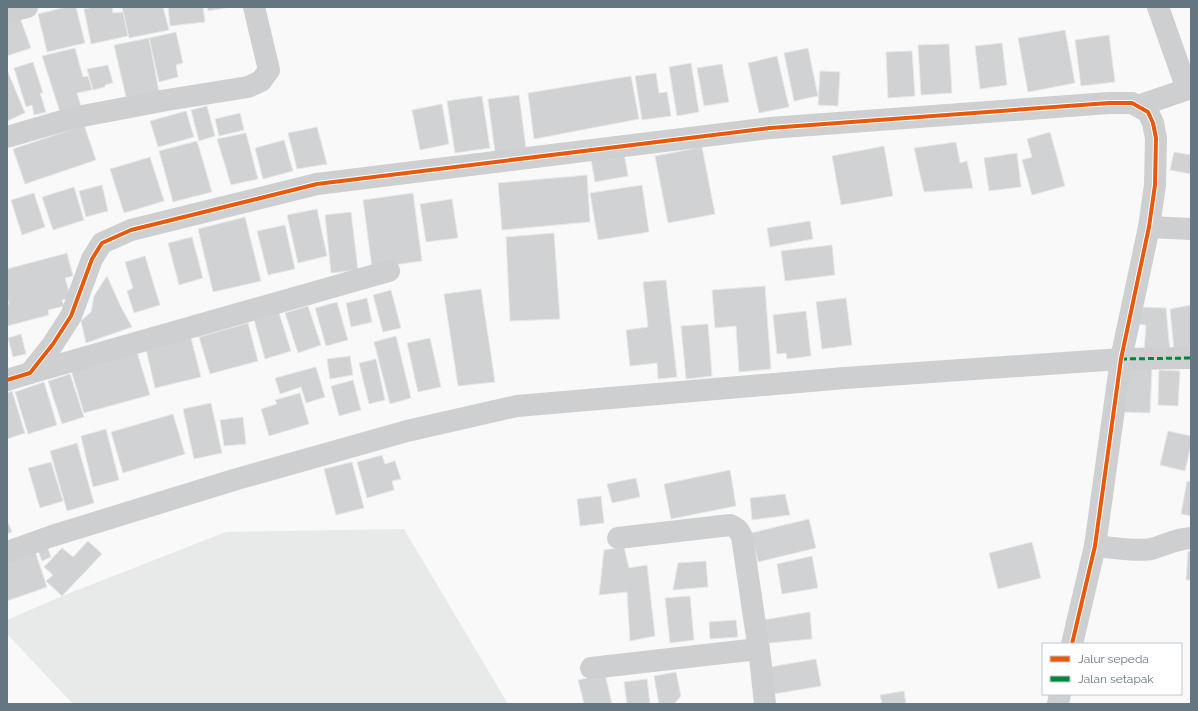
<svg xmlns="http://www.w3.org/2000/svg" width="1198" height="711" viewBox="0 0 1198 711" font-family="Raleway,sans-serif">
	<rect width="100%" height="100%" fill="#f9f9f9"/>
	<polygon fill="#e8e9e9" points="404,529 508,704 73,704 7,634 7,620 62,596 226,532"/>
	<g fill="#d0d2d3" stroke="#e8e8e8">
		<polygon points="66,7 76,7 85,43 47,52 38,14"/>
		<polygon points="94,7 112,7 113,13 123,12 128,36 91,44 84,9"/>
		<polygon points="122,7 163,7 169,30 129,38"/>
		<polygon points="168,7 203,7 205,22 170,26"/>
		<polygon points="207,7 231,7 208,11"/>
		<polygon points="19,15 31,48 7,56 7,19"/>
		<polygon points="1065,30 1075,83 1028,92 1018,38"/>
		<polygon points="176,32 183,63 176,65 178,77 159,82 149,38"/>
		<polygon points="1109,35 1115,82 1081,86 1075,40"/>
		<polygon points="149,38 159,92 126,97 114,45"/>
		<polygon points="1002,43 1007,85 980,89 975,46"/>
		<polygon points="949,44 952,93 921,95 918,45"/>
		<polygon points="75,48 83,77 88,76 92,90 77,93 81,106 60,112 42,56"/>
		<polygon points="808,48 818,96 794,101 784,53"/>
		<polygon points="912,51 915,96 888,98 886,52"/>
		<polygon points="777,56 789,107 759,113 748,63"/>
		<polygon points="33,62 43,93 40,93 46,112 34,115 32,105 26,107 14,68"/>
		<polygon points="691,63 699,112 677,116 669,67"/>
		<polygon points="722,64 729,102 704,106 697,68"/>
		<polygon points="108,65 113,83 105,85 105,87 93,90 87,69"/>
		<polygon points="7,70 25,113 7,121"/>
		<polygon points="820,71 840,72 838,106 818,105"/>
		<polygon points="656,73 659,93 667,92 671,116 642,120 635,76"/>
		<polygon points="631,76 639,119 534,139 528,93"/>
		<polygon points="519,95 526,148 495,152 488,99"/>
		<polygon points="482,96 490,148 455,153 447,101"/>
		<polygon points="442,104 449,144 420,150 412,110"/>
		<polygon points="207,106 215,136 199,141 191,110"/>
		<polygon points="186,111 194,137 158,147 150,121"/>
		<polygon points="240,113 244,130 219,136 215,119"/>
		<polygon points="84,125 96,160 25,184 13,149"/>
		<polygon points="317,127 327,164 297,169 288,133"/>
		<polygon points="1050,132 1065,186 1032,195 1022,160 1032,157 1027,139"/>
		<polygon points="246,133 258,179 231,185 217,139"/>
		<polygon points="284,140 293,171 263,179 255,148"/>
		<polygon points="197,141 212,192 173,202 159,151"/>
		<polygon points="956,142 960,163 967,161 973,188 924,192 914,148"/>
		<polygon points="884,146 893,196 841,205 832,156"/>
		<polygon points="702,147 715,214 668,223 655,156"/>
		<polygon points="1174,152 1191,155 1191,174 1170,170"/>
		<polygon points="624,153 628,176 595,182 591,159"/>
		<polygon points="1017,153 1021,187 989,191 984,158"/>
		<polygon points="150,157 164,201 124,213 110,169"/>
		<polygon points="587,175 590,222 502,230 498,183"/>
		<polygon points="102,185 108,211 86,217 79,191"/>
		<polygon points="642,185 649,232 598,240 590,193"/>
		<polygon points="74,187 84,220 53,230 42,197"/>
		<polygon points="34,193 45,227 22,235 11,200"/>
		<polygon points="413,193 422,261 372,268 363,200"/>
		<polygon points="452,199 458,238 426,242 420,204"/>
		<polygon points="317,209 327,256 298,263 287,215"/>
		<polygon points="351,212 358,270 331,273 325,215"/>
		<polygon points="245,217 261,281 213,292 198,229"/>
		<polygon points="810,221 813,239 770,247 767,228"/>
		<polygon points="285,225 295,269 268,275 257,231"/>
		<polygon points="554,233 560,319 510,321 506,237"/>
		<polygon points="192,237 203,278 179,285 168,243"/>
		<polygon points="832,245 835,275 785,281 781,251"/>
		<polygon points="67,253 73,276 65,278 71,298 62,300 64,306 48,310 49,315 7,326 7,305 9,304 7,298 7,269"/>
		<polygon points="145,256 160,305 134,313 127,291 133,288 125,262"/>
		<polygon points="107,276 120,305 132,327 86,343 81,321 91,312 94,296"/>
		<polygon points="666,280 677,377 658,379 657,363 630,366 626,330 648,327 643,282"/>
		<polygon points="765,286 771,369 739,372 736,326 715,328 712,290"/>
		<polygon points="481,289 495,382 458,386 444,294"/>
		<polygon points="391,290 401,328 383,332 373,295"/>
		<polygon points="367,298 372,322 351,327 346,303"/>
		<polygon points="846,298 852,345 822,349 816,302"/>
		<polygon points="337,302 348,340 326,346 315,308"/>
		<polygon points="1191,305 1191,348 1174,350 1170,309"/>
		<polygon points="308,306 321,345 298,353 285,313"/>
		<polygon points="1139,307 1166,308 1170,352 1144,351 1146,325 1132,324"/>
		<polygon points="806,311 811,356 787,359 786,353 777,354 773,315"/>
		<polygon points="279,313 291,351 265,359 254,320"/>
		<polygon points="248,323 258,361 210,374 199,337"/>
		<polygon points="708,324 712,376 686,379 681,326"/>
		<polygon points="21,334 26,354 13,357 8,338"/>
		<polygon points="396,336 411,398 390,404 374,342"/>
		<polygon points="191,338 201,377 155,388 146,349"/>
		<polygon points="430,338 441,387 418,392 407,343"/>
		<polygon points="137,352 150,395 84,413 71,370"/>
		<polygon points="350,356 353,375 330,379 327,359"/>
		<polygon points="376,359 385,400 369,404 359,363"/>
		<polygon points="1125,364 1152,365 1150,413 1123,412"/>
		<polygon points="316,367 325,397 306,403 301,387 280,394 275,378"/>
		<polygon points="1159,370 1180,371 1178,406 1158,405"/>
		<polygon points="70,374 84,417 62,424 48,381"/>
		<polygon points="353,380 361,410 339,416 331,386"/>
		<polygon points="44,382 57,425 28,434 15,392"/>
		<polygon points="12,391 25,433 7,439 7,393"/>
		<polygon points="300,393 309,424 269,436 261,409 277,404 275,400"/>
		<polygon points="211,403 222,453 194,459 183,409"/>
		<polygon points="173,414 185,454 123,473 111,432"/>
		<polygon points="243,417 246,444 224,446 220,420"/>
		<polygon points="106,429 119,480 93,487 81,436"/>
		<polygon points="1168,431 1191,436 1191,445 1185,471 1160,465"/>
		<polygon points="77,443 94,503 67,511 50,451"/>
		<polygon points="382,455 385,464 395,461 401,479 392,481 394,490 367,498 357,462"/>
		<polygon points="51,462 63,501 40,508 28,468"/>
		<polygon points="352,462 364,508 336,515 324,469"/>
		<polygon points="730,470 736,506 671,519 664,484"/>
		<polygon points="636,478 640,497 612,503 607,484"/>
		<polygon points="1187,481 1191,482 1191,516 1181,514"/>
		<polygon points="785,494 790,515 752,520 750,498"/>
		<polygon points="601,496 604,523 580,526 577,499"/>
		<polygon points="809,519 816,548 758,562 751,533"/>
		<polygon points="7,520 12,532 7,534"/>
		<polygon points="88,541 102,554 62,596 46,581 53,575 44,567 62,548 73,557"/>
		<polygon points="1032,542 1041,578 998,589 989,553"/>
		<polygon points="46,544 51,557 42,561 37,548"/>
		<polygon points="624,547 629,568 647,565 655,636 630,641 627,592 599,595 604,550"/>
		<polygon points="34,548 47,587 7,601 7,557"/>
		<polygon points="1188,551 1191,552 1191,580 1186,580"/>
		<polygon points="812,556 818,588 782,594 777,564"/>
		<polygon points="706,561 708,587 673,590 678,563"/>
		<polygon points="690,596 694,640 670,643 665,598"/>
		<polygon points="810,612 812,639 769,643 763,620"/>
		<polygon points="736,620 738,637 710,639 709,622"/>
		<polygon points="816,659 821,686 774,694 770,667"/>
		<polygon points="676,672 681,696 674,704 659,704 654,676"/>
		<polygon points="605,674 612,704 584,704 578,680"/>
		<polygon points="647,679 650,704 627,704 624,682"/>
		<polygon points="904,691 906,704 882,704 880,695"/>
	</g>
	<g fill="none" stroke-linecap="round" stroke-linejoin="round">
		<g stroke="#cecfd0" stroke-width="22">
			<polyline points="1158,7 1187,89"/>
			<polyline points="7,12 27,7"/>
			<polyline points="1138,106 1191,88"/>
			<polyline points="7,137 72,118 167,100 248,87 261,81 269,70 254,7"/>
			<polyline points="1149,227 1191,229"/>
			<polyline points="30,373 389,271"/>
			<polyline points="7,380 30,373 53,344 71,316 92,259 102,243 131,230 317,184 770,128 1109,103 1132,103 1148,112 1153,123 1156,138 1155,185 1149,227 1121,359 1095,546 1072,644"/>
			<path d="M618 538 730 525C737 528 739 530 742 537L760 657 765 704"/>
			<path d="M1095 546C1110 547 1137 552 1151 549 1166 545 1175 539 1191 538"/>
			<polyline points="7,552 52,536 237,479 407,431 517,406 845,378 1121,359 1191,358"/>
			<polyline points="591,668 758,649"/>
			<polyline points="1058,704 1060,694"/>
		</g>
		<polyline stroke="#00873e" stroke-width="3" stroke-dasharray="6 3" stroke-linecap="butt" points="1121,359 1191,358"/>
		<g stroke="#fff" stroke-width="6">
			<polyline id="cycleway" points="7,380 30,373 53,344 71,316 92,259 102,243 131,230 317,184 770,128 1109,103 1132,103 1148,112 1153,123 1156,138 1155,185 1149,227 1121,359 1095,546 1072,644"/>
		</g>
		<use href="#cycleway" stroke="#e8590c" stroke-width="4"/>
	</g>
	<rect width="1198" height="711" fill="none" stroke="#657683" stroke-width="16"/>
	<rect x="1042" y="643" width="140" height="52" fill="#ffffff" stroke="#c1c8cd"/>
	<rect x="1050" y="656" width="20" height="6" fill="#e8590c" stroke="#c1c8cd"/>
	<text x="1078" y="663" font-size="12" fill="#657683">Jalur sepeda</text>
	<rect x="1050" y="676" width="20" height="6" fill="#00873e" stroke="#c1c8cd"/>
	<text x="1078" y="683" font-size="12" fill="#657683">Jalan setapak</text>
</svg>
